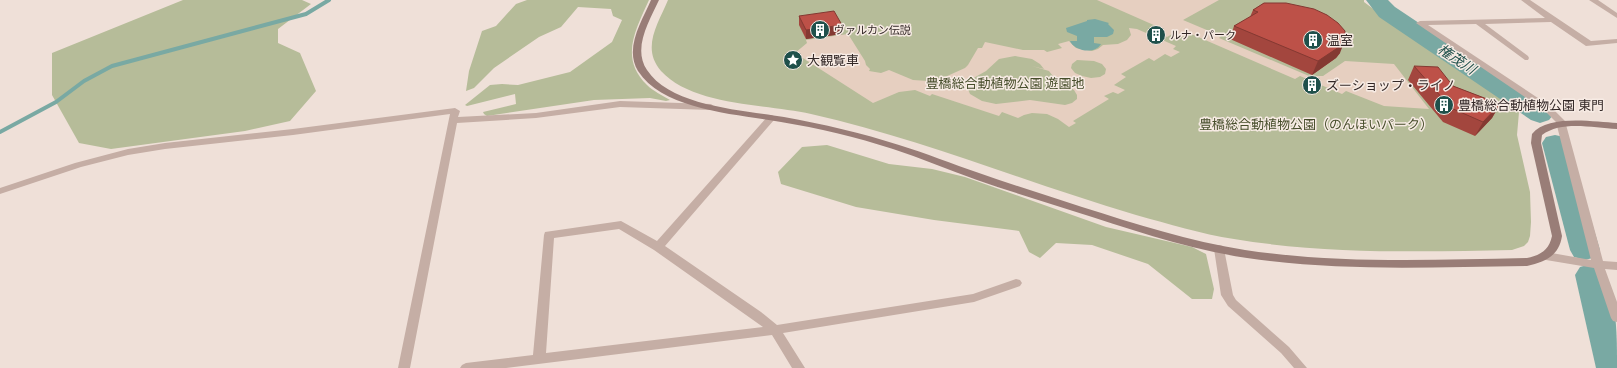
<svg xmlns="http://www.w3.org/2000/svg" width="1617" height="368" viewBox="0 0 1617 368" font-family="'Public Sans','Noto Sans JP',sans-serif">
	<rect width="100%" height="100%" fill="#efe0d8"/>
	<g fill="#b6bc99">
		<polygon points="183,0 302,0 311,4 278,29 278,43 300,53 316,91 290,121 245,131 111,149 79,143 52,95 52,53"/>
		<path d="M527 0H649C636 29 619 58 647 85 653 91 662 95 670 100L666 101 650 98 594 100 487 116 484 114 483 112 516 104 515 94 467 106 465 105 490 85 502 84 518 85 570 72 612 42 622 20 613 16 611 9 578 7 561 27 539 37 494 68 474 88 466 91 469 71 482 31 496 26 516 4Z"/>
		<path d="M668 0H1364V2L1422 45 1514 107 1519 112 1517 135 1530 192 1531 222 1530 236 1528 242 1524 246 1512 250C1421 252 1323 254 1234 239 1201 234 1169 224 1136 215 1027 183 922 139 811 114 766 104 693 106 661 71 641 48 658 24 668 0Z"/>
		<polygon points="827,145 889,164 932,169 965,177 1106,227 1192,247 1206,254 1214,289 1212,299 1192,299 1148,264 1092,245 1056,243 1040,258 1029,252 1019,231 934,220 856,207 781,184 778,172 802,147"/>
	</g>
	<g fill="#e6cfc0" fill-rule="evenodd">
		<polygon points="1097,0 1219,0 1183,20 1221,36 1219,38 1309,76 1323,76 1345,61 1394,64 1429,109 1384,106 1346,91 1342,94 1300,76 1295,79 1189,33 1182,37 1174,33 1167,37 1151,29 1156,26"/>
		<path d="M1129 28 1137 29 1176 46 1173 49 1180 52 1171 57 1165 54 1154 61 1149 58 1121 74 1126 77 1114 85 1125 90 1118 94 1113 92 1104 96 1109 99 1073 121 1076 123 1069 127 1058 119 1047 114 1032 113 1024 115 1018 118 1002 112 999 116 932 94 930 96 915 90 899 92 873 103 795 53 807 43 806 40 848 34 865 61 866 65 870 69 869 71 881 73 889 70 913 80 928 81 945 77 965 68 968 65 978 48H982L985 42 1023 50H1044L1047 52 1062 48 1058 44 1069 41 1076 48 1092 51 1098 49 1103 45 1118 44 1127 40 1131 35ZM1015 56 1032 59 1040 64 1044 69 1032 66 1015 68 1008 76 1015 86 1033 91 1050 89 1057 81 1055 77 1074 90 1077 95V99L1072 103 1065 105 1030 100 996 104 982 101 970 94 967 87 970 80 986 71 999 59ZM1077 60 1094 61 1102 64 1106 69 1105 74 1100 77 1091 78 1082 76 1075 73 1071 68 1072 64ZM1032 66 1049 71 1056 80 1050 89 1032 91 1015 86 1008 76 1015 68Z"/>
	</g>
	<path fill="#79a9a3" d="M1095 19 1109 23 1108 24 1114 30 1113 34 1107 37H1094V43L1101 44C1095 55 1074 51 1070 41H1077V36L1067 32 1066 28 1087 21V20Z"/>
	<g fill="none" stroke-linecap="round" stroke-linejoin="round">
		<polyline stroke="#79a9a3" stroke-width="4" points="0,132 56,102 84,81 112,66 306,14 329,0"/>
		<g fill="#79a9a3" fill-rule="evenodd">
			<polygon points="1366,0 1388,0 1395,7 1549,110 1553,115 1549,120 1540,123 1531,120 1379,17"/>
			<polygon points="1555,135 1564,137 1568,143 1600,250 1596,257 1585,260 1574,257 1570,250 1542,143 1546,137"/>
			<path d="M1591 264 1602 267C1617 297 1617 334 1617 368H1596L1575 275 1580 267Z"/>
		</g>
		<g fill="#c5aea5" fill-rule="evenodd">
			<polygon points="1521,0 1530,0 1591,41 1617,39 1617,43 1586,46 1551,22 1485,24 1528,56 1529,58 1528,60 1525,60 1476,24 1428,25 1550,106 1565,121 1603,261 1617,262 1617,270 1605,269 1617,302 1617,322 1613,321 1611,318 1594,268 1546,260 1542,259 1541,256 1542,253 1546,252 1591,260 1556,122 1544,110 1416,23 1420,21 1545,18"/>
			<polygon points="1589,0 1598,0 1617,13 1617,18"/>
			<polygon points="620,101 711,104 715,107 711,110 620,107 536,118 457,123 410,368 398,368 450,114 293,135 165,149 128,155 81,167 0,194 0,188 75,163 128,149 165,143 293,129 455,108 460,111 458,117 536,113"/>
			<path d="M771 115 774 116 776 118 774 120 665 246 761 312 777 325 973 294 1016 279 1020 280 1022 283 1020 286 974 302 783 333 805 368H792L772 335 506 368H460L462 365 466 363 533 355 544 235 545 232 621 221 657 241 768 116ZM619 229 654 250 763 327 546 353 554 238Z"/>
			<polygon points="1219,245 1223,246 1224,249 1233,295 1236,300 1289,347 1307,368 1294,368 1281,353 1228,306 1221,295 1214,249 1215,246"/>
		</g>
		<path fill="#997d77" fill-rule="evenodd" d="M651 0H659C650 20 632 48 647 70 671 107 744 110 784 117 823 124 862 133 899 145 926 153 952 164 979 173 1013 185 1048 196 1082 207 1136 224 1189 241 1245 250 1338 264 1433 260 1527 258 1541 255 1549 250 1552 236L1531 143 1532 134C1548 114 1594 122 1617 123V129C1593 128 1562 120 1542 135L1541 143 1562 236C1559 256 1545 262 1527 266 1434 267 1339 272 1247 258 1187 249 1130 229 1073 211 1041 201 1009 191 977 180 949 170 921 158 893 149 856 137 818 128 781 122 738 114 664 111 638 71 624 48 642 21 651 0Z"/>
	</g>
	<g fill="#a3463e">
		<polygon points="1264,3 1340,53 1336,58 1312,75 1230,39 1234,26 1250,17 1253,10"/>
		<polygon points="799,16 842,34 806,39 799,25"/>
		<polygon points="1414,66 1453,86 1500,104 1492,118 1475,136 1443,122 1408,80"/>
	</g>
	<g fill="#843932">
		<polygon points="842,25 842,34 806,39 806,30"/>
		<polygon points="1345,40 1340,53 1336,58 1312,75 1318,61"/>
		<polygon points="1500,104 1492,118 1475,136 1483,122"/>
	</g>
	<g fill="#bd5148" stroke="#843932">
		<polygon points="1264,3 1286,3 1314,9 1327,15 1338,23 1345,31 1345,40 1342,45 1318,61 1234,26 1258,12 1253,10"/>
		<polygon points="834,11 842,25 806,30 799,16"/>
		<polygon points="1414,66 1438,67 1453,86 1500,104 1483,122 1451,108"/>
	</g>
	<defs>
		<g id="building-disc" transform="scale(1)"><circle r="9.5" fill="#1f504b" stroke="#f7ebe4"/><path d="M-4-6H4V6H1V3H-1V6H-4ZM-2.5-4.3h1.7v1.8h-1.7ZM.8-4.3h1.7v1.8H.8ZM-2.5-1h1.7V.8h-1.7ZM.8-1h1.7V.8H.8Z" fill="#fff"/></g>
		<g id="sight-disc" transform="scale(1)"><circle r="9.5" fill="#1f504b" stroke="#f7ebe4"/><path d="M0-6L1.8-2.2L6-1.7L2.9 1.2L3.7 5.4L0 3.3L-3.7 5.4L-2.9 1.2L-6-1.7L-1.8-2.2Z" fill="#fff"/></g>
	</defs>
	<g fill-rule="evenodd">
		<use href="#building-disc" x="820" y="30"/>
		<use href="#building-disc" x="1156" y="35"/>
		<use href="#building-disc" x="1313" y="40"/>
		<use href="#sight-disc" x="793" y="60"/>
		<use href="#building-disc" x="1312" y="85"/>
		<use href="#building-disc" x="1444" y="105"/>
	</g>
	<g text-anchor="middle" stroke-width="3" stroke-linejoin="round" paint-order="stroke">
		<g font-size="11" fill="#322726" stroke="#f7ebe4" text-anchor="start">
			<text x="834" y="34">ヴァルカン伝説</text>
			<text x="1170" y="39">ルナ・パーク</text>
		</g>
		<g font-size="13" fill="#322726" stroke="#f7ebe4" text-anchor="start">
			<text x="1327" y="45">温室</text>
			<text x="807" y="65">大観覧車</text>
			<text x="1326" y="90">ズーショップ・ライノ</text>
			<text x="1458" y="110">豊橋総合動植物公園 東門</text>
		</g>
		<g font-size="13" fill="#474e2b" stroke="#f7ebe4">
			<text x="1005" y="88">豊橋総合動植物公園 遊園地</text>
			<text x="1316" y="129">豊橋総合動植物公園（のんほいパーク）</text>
		</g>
		<g font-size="14" font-style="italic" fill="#1f504b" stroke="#f7ebe4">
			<text transform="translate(1457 59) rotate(34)" y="5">権茂川</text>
		</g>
	</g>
</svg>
